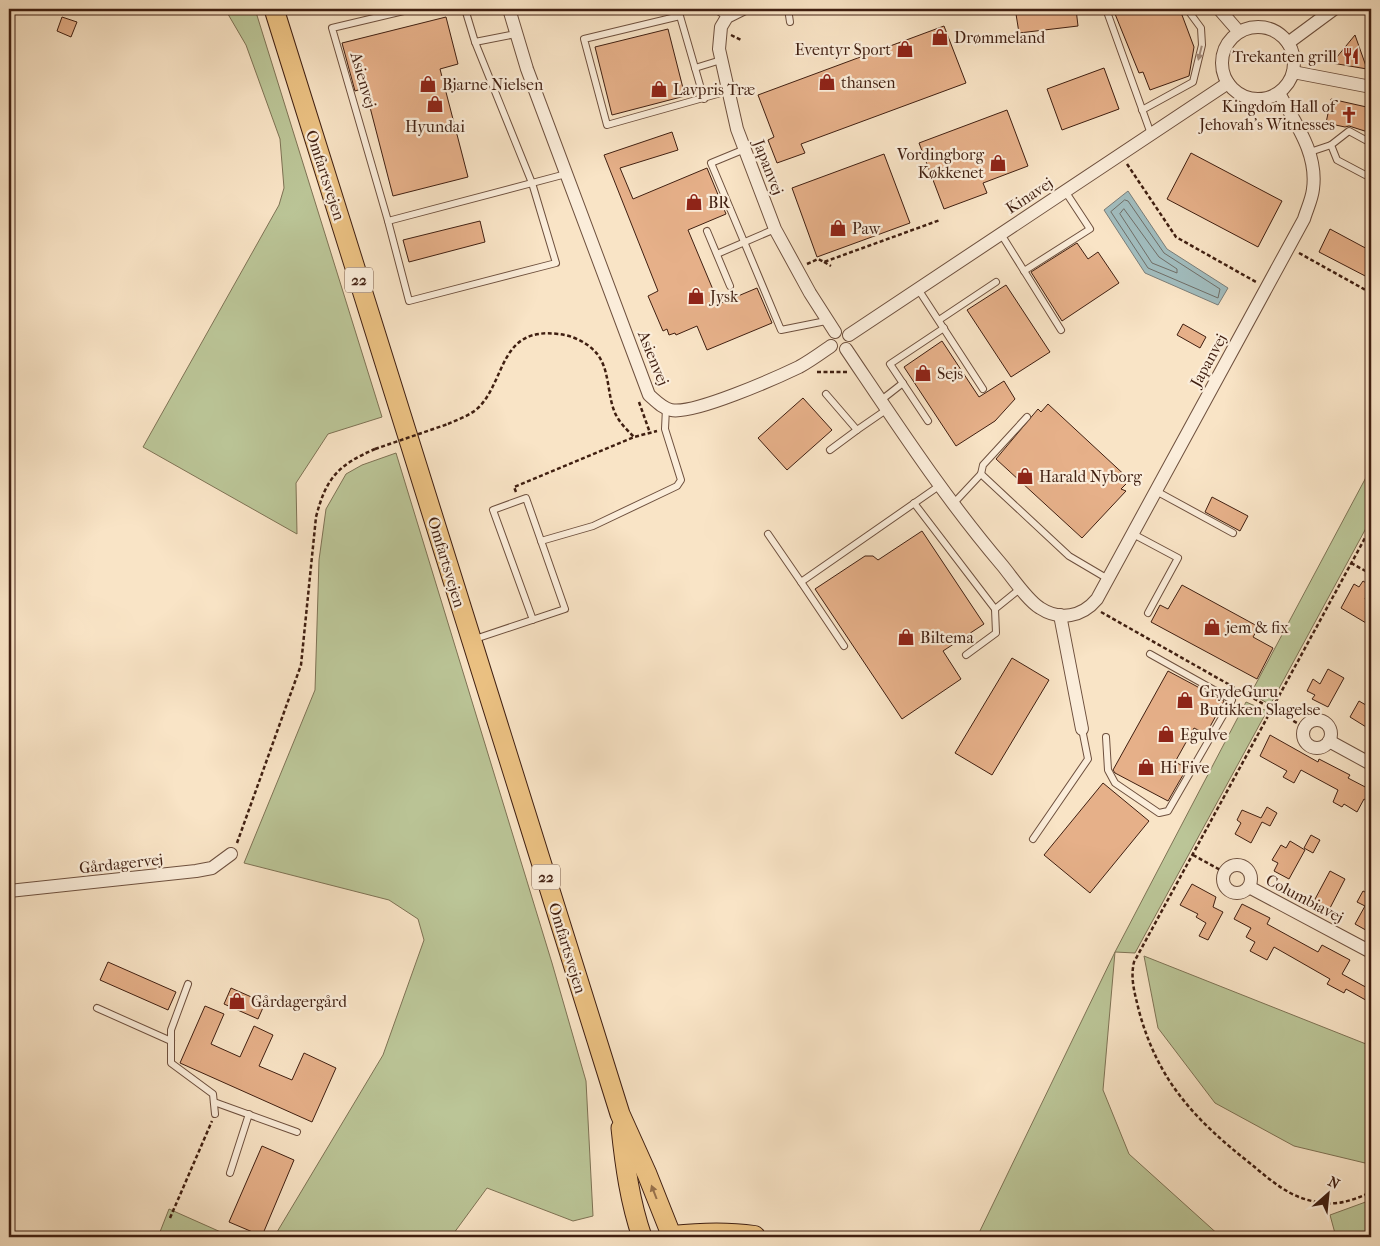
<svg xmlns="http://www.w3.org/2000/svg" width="1380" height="1246" viewBox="0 0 1380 1246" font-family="'IM FELL French Canon',serif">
	<rect width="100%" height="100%" fill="#f9e4c6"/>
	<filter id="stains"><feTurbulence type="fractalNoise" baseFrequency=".004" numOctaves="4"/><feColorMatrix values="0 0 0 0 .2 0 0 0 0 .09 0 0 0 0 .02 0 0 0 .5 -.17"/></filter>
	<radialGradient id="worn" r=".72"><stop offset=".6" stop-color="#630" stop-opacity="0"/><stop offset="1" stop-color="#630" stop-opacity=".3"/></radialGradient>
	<g fill="#bbc597" stroke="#7e7254">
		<polygon points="225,9 255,9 382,417 328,434 296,483 297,534 143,447 279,205 284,188 280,139 246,45"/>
		<polygon points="396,453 552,963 586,1081 593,1216 573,1221 487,1188 451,1237 274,1237 383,1055 424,940 418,919 389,900 244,863 315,690 319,560 326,509 346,474 362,465"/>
		<polygon points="1371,468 1371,519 1270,705 1251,693"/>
		<polygon points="1246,702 1267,711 1135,953 1115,952 1103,1090 1129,1154 1221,1237 977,1237 1115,952"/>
		<polygon points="1144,956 1371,1046 1371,1161 1365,1163 1294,1146 1215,1103 1158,1028"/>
		<polygon points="1371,1200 1371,1237 1336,1237 1330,1215"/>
		<polygon points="169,1209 232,1237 158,1237"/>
	</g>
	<polygon fill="#a1bcbd" stroke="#7a7d78" points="1128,191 1167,249 1228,288 1218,305 1145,273 1104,210"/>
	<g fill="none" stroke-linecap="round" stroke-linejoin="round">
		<g stroke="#706e67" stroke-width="1">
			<polygon points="1125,200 1128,201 1164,253 1220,289 1218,298 1148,268 1111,212"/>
			<polygon points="1124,209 1159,257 1177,269 1177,273 1152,263 1120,214"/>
		</g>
	</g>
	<g fill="#e6b089" stroke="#401f11">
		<polygon points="1059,9 1076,9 1078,26 1019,33 1016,14"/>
		<polygon points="1113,9 1174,9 1182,15 1194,47 1189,76 1150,90 1143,72 1139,73"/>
		<polygon points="62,17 77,22 71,37 57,31"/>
		<polygon points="446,17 458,64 440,69 468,177 393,196 365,88 355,91 342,43"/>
		<polygon points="944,26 966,83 801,144 805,153 777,163 768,140 774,137 758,95"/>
		<polygon points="668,29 685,96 612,115 595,47"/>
		<polygon points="1355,35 1367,69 1332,63"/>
		<polygon points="1104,68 1119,109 1062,130 1047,89"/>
		<polygon points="1331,99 1371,108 1371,133 1349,126 1345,127 1326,123"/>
		<polygon points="1007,110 1028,166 983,183 987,193 944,209 919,143"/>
		<polygon points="672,132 678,150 620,168 633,199 707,168 726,214 688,230 719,304 757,288 772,323 707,350 697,326 676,335 675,333 669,335 667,329 663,331 648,296 658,291 604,155"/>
		<polygon points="1191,153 1282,201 1258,247 1167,199"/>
		<polygon points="884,154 910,223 817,257 792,188"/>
		<polygon points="480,221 485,242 409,262 403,240"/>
		<polygon points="1330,229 1371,251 1371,279 1319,252"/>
		<polygon points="1077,243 1088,259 1098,252 1119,283 1062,321 1031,272"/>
		<polygon points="1006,285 1050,352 1011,377 967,310"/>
		<polygon points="1183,324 1206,337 1200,348 1177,335"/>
		<polygon points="942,341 979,397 1004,381 1015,399 995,421 956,446 904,367"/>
		<polygon points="803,398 832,430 787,470 758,438"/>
		<polygon points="1048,404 1130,480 1121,489 1126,491 1082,538 996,459 1038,409 1041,412"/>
		<polygon points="1212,497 1248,516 1240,531 1205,512"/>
		<polygon points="922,531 984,624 943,651 961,679 902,719 815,589 865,556 873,556 878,560"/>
		<polygon points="1363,581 1371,586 1365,599 1371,602 1371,626 1341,608 1354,584 1359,587"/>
		<polygon points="1182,585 1259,627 1253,637 1273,648 1257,679 1151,622 1160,605 1168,609"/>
		<polygon points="1012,658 1049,680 992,775 955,753"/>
		<polygon points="1328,669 1344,678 1328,707 1312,699 1315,695 1307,691 1313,679 1320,684"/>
		<polygon points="1168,671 1224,701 1206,734 1194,728 1175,762 1187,768 1168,801 1115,773 1113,770"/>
		<polygon points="1359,701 1371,708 1371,730 1350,717"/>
		<polygon points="1270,735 1318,762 1319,759 1350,775 1348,778 1371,790 1371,803 1364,799 1357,812 1344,804 1342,807 1333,802 1338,790 1301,770 1294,783 1283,777 1287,771 1260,756"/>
		<polygon points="1103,783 1149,821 1090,893 1044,855"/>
		<polygon points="1267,807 1277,813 1270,826 1262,822 1251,843 1235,834 1241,823 1237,820 1242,810 1261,818"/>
		<polygon points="1311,835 1320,840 1313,853 1304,848"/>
		<polygon points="1290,841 1305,850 1289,879 1274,871 1278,863 1272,860 1281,845 1286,848"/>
		<polygon points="1330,871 1345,879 1329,910 1314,901"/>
		<polygon points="1192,884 1216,897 1213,907 1223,912 1208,940 1199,936 1206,923 1196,917 1198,914 1180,905"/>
		<polygon points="1363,891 1371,895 1371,933 1355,924 1365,906 1357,902"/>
		<polygon points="1242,904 1270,918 1267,924 1318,952 1322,945 1350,960 1342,974 1371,990 1371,1003 1346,989 1344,993 1327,984 1330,979 1274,947 1267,960 1250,951 1255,942 1246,937 1251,928 1234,919"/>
		<polygon points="108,962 176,992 168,1010 100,980"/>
		<polygon points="231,988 265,1003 258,1019 224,1004"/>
		<polygon points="205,1006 224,1014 211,1044 240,1057 254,1026 273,1035 259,1066 292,1080 304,1053 336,1068 312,1122 180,1063"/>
		<polygon points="262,1146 294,1160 262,1236 229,1222"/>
	</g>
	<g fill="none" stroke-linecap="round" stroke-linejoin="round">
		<g stroke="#6e503e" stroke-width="8">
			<g id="service">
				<polyline points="412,9 332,28 388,221 566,174"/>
				<polyline points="715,9 727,17"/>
				<polyline points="788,9 790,22"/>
				<polyline points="1106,9 1151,134"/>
				<polyline points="475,42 516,34"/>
				<polyline points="695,68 721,60"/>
				<polyline points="704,99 680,16 584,39 607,125 728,91"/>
				<polyline points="1142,110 1193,82 1202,45 1201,28 1187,9"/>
				<polyline points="745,149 711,163 781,330 826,321"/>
				<polyline points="1310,152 1331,145"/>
				<polyline points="1371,178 1337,160 1331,145 1349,131 1371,143"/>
				<polyline points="388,221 409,301 556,263 532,183 475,42 465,9"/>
				<polyline points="707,231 730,286"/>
				<polyline points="1001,234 1061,330"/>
				<polyline points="717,254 775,229"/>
				<polyline points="1024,271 1090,229 1065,191"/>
				<polyline points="918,289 983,389"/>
				<polyline points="939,320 996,282"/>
				<polyline points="826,394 857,430 886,410"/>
				<polyline points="880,401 903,383"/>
				<polyline points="928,421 890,364 944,328"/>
				<polyline points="830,450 857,430"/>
				<polyline points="981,474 983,465 1027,417"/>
				<polyline points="1156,491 1233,533"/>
				<polyline points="914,503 995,609 1021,588"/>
				<polyline points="953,504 981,474 1069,556 1108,579"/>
				<polyline points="768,534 801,582 939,486"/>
				<polyline points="1133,534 1178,558 1148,613"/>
				<polyline points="541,541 593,526 677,486 681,480 665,429 666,408"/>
				<polyline points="801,582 844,646"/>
				<polyline points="472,640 565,609 526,498 493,510 533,620"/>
				<polyline points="966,655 996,633 995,609"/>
				<polyline points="1106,737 1108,770 1115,783 1159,813 1168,811 1232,700 1150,654"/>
				<polyline points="1033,839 1088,759 1082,729"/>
				<polyline points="188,984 171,1030 171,1063 213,1094 215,1114"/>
				<polyline points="97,1008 171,1041"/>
				<polyline points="214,1102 297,1132"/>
				<polyline points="230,1173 249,1114"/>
			</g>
		</g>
		<g stroke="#6e503e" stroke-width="14">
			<g id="minor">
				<path d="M509 9 527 69 649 395C656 401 662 408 671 410 693 415 776 378 799 367 810 361 821 353 831 346"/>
				<polyline points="743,9 727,17 721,27 719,49 737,129 775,229 810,293 835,332"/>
				<polyline points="1219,9 1239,32"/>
				<circle cx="1258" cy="63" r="36"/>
				<polyline points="1288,43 1334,9"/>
				<polyline points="1293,72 1371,87"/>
				<polyline points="849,335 1228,83"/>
				<path d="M846 349C896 423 944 497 1002 565 1012 577 1027 600 1040 608 1060 621 1082 617 1097 599L1304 219C1307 209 1312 199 1313 189 1318 153 1295 123 1279 93"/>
				<polyline points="1060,615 1082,729"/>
				<circle cx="1317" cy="734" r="14"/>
				<polyline points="1329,741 1371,764"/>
				<circle cx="1237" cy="879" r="14"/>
				<polyline points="1249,887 1371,952"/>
				<polyline points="9,891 196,871 212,868 231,854"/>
			</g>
		</g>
		<g stroke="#401f11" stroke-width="21">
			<g id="primary">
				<polyline points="274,9 620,1114 647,1174 672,1237"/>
				<path d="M621 1128C625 1166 630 1202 642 1237"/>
			</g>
		</g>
		<g stroke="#401f11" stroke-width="24">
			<path id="motorway" d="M673 1237C700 1234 727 1233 754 1237"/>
		</g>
		<g stroke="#401f11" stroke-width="2.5" stroke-dasharray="4 2.5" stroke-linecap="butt">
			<polyline points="731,35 741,40"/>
			<polyline points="1127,164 1176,237 1256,282"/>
			<polyline points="1299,253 1371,293"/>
			<polyline points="824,262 831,266"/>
			<polyline points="807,264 818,259 824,262 940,220"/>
			<polyline points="817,372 848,372"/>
			<polyline points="639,402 650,433"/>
			<path d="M448 424C459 419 472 415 481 405 506 376 501 327 558 334 572 335 589 343 598 355 610 372 607 394 615 413 619 422 627 430 634 437"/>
			<polyline points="516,492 514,487 634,437 657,431"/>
			<path d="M1371 527 1134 962C1130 979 1135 994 1139 1011 1158 1081 1195 1120 1251 1164 1269 1179 1288 1196 1312 1201 1334 1207 1352 1201 1371 1192"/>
			<polyline points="1351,563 1371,574"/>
			<polyline points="1101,612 1304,727"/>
			<path d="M237 843 301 665 316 517C326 478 338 465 375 449"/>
			<polyline points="1193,855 1224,872"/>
			<polyline points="170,1218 212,1121"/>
		</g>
		<use href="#service" stroke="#fbedda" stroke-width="6"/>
		<use href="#minor" stroke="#fbedda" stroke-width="12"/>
		<use href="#primary" stroke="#ecc283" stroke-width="19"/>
		<use href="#motorway" stroke="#ecc283" stroke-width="22"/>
		<polyline stroke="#401f11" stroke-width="2.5" stroke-dasharray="4 2.5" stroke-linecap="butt" points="375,449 448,424"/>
	</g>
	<defs><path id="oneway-solid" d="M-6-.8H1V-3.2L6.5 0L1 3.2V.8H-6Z" transform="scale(1.25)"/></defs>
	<use fill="#a79080" href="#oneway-solid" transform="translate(1200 53) rotate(104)"/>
	<use fill="#96704a" href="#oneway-solid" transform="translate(654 1192) rotate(-111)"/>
	<defs>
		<g id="shop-bare" transform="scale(1.35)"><path d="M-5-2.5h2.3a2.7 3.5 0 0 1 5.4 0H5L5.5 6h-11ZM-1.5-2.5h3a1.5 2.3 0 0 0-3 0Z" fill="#8f2418" stroke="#fbedda" stroke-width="2.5" paint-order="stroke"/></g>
		<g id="restaurant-bare" transform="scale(1.35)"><path d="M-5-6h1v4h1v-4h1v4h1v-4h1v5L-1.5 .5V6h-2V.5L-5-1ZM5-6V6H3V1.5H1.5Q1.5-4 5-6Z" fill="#8f2418" stroke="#fbedda" stroke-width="2.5" paint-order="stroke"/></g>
		<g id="church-bare" transform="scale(1.35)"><path d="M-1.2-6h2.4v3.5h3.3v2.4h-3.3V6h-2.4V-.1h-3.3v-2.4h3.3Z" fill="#8f2418" stroke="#fbedda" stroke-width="2.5" paint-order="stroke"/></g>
	</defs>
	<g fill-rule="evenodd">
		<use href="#shop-bare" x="940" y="37"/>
		<use href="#shop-bare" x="905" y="49"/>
		<use href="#restaurant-bare" x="1351" y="56"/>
		<use href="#shop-bare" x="827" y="82"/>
		<use href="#shop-bare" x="428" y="84"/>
		<use href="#shop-bare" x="659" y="89"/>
		<use href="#shop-bare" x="435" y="104"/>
		<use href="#church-bare" x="1349" y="115"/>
		<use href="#shop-bare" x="998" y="163"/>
		<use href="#shop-bare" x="694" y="202"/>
		<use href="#shop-bare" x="838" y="228"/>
		<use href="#shop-bare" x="696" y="296"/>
		<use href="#shop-bare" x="923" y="373"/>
		<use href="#shop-bare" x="1025" y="476"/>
		<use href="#shop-bare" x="1212" y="627"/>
		<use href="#shop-bare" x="906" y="637"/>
		<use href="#shop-bare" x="1185" y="700"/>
		<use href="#shop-bare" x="1166" y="734"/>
		<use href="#shop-bare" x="1146" y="767"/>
		<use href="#shop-bare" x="237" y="1001"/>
	</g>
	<g text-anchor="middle" stroke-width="4.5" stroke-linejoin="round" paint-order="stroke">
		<g fill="#fbedda" stroke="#785d4d" stroke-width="1">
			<rect x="345" y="267.5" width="28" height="25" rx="4"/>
			<rect x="532" y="864.5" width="28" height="25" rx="4"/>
		</g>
		<g font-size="15" font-weight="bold" fill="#401f11">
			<text x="359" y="285">22</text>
			<text x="546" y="882">22</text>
		</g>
		<g font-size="16" fill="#401f11" stroke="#fbedda" text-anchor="start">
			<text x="954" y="43">Drømmeland</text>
			<text x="891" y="55" text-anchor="end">Eventyr Sport</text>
			<text x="1337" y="62" text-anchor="end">Trekanten grill</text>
			<text x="841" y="88">thansen</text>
			<text x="442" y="90">Bjarne Nielsen</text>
			<text x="673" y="95">Lavpris Træ</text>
			<text x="1335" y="112" text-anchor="end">Kingdom Hall of<tspan x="1335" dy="18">Jehovah's Witnesses</tspan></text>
			<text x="435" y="132" text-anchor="middle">Hyundai</text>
			<text x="984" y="160" text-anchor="end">Vordingborg<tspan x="984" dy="18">Køkkenet</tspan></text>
			<text x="708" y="208">BR</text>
			<text x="852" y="234">Paw</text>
			<text x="710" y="302">Jysk</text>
			<text x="937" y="379">Sejs</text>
			<text x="1039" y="482">Harald Nyborg</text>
			<text x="1226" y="633">jem &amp; fix</text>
			<text x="920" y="643">Biltema</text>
			<text x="1199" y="697">GrydeGuru<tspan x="1199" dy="18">Butikken Slagelse</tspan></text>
			<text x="1180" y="740">Egulve</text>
			<text x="1160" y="773">Hi Five</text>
			<text x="251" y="1007">Gårdagergård</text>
		</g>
		<g font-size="16" fill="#401f11" stroke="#fbedda">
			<text transform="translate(364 80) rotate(74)" y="6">Asienvej</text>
			<text transform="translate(769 167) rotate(69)" y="6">Japanvej</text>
			<text transform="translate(326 175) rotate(72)" y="6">Omfartsvejen</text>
			<text transform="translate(1029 195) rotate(-33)" y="6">Kinavej</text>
			<text transform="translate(654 358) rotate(68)" y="6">Asienvej</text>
			<text transform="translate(1208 360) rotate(-61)" y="6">Japanvej</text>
			<text transform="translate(447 562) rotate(73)" y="6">Omfartsvejen</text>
			<text transform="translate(121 863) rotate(-6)" y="6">Gårdagervej</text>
			<text transform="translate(1305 898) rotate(28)" y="6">Columbiavej</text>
			<text transform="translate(568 948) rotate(73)" y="6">Omfartsvejen</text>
		</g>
	</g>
	<rect width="1380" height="1246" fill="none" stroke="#f9e4c6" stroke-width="30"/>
	<rect x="10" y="10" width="1360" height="1226" fill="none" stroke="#401f11" stroke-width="2.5"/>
	<rect x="15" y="15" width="1350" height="1216" fill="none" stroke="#401f11"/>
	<g transform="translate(1328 1194) rotate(27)" stroke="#fbedda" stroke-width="4" paint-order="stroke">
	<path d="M0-4L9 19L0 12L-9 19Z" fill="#401f11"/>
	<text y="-8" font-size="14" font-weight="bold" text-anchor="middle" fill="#401f11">N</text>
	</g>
	<rect width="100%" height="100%" filter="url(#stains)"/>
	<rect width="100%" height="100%" fill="url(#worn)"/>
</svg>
